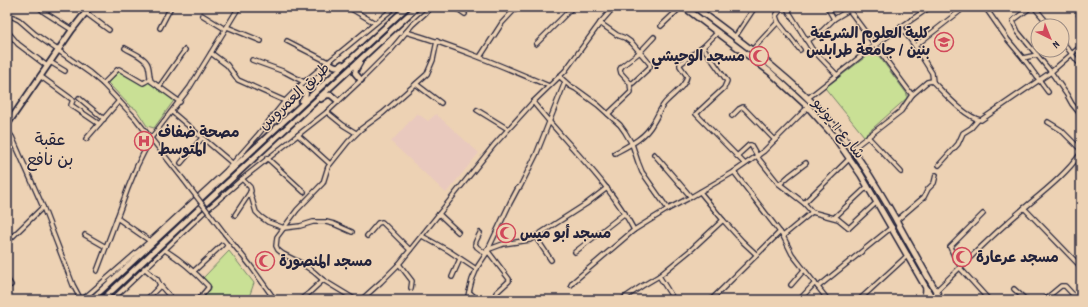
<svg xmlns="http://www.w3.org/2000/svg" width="1088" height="307" viewBox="0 0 1088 307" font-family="Dekko,'Playpen Sans Arabic',sans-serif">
	<rect width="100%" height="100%" fill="#edd2b4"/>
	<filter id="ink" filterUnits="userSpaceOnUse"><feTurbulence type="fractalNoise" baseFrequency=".025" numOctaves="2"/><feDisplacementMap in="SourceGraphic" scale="8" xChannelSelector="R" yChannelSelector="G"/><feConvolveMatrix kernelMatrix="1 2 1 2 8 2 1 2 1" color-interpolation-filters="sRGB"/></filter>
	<g filter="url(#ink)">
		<polygon fill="#e9c9be" points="417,113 428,121 436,114 479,153 446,193 391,142"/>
		<g fill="#c9e095" stroke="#768168">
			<polygon points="875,51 907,94 907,98 864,136 825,88 872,52"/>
			<polygon points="121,70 143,83 149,82 175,99 154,128 147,126 136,109 130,106 108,83"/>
			<polygon points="229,251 254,283 248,300 202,300 212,287 203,278"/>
		</g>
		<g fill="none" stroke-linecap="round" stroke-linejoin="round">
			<g stroke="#22223b" stroke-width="6">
				<g id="minor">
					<polyline points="39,7 44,12 72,30"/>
					<polyline points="348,7 375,23"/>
					<polyline points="455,7 465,14"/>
					<polyline points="783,7 777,14 776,16 778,22 800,50"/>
					<polyline points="786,7 812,49 837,75"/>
					<polyline points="827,7 834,19 849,10 912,95"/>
					<polyline points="847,7 849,10 853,7"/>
					<polyline points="985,7 1008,40 1023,58 1048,92"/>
					<polyline points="86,13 109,30"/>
					<polyline points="7,14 19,20 35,34 90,73 103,84 135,118 183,179"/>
					<polyline points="202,15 225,29"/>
					<polyline points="1079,15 1081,17"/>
					<polyline points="600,23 617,35 625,38 632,43 650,64 650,67 633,83 630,83 621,73 620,69 622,66 640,52 654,37"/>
					<polyline points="661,26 681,7"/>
					<polyline points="1050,26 1034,7 1031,7 1015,19 1013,21 1018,32 1051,72 1067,95 1072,104 1081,115"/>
					<polyline points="227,27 261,41"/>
					<polyline points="901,27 915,46 932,73 933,82"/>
					<polyline points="160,28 171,7"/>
					<polyline points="7,31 18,44 47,66"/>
					<path d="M406 32C455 46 502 66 549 86"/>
					<polyline points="735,37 755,7"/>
					<polyline points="287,41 328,62"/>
					<polyline points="807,41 822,31 834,19"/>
					<polyline points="1062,41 1078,62"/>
					<polyline points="536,44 573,7"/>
					<polyline points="915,46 960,11 962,7"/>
					<polyline points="703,47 727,81 724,88 696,114 745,164"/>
					<path d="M125 48C133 53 145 57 148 65 150 71 149 76 151 81L180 102"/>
					<polyline points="752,50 778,22"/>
					<polyline points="211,53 227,65 238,80 285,101"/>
					<polyline points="480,57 502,23 517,7"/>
					<polyline points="1023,58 1037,55"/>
					<polyline points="252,60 285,72 304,82"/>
					<polyline points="50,62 65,71"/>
					<polyline points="40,76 73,100 71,105 99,124"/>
					<polyline points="559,76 570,86 576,89 598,105 620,125 625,132 632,144 638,162 642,172 668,209"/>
					<polyline points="103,84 117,70 119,69 143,83 145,82 150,79"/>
					<polyline points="416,84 441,103"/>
					<polyline points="159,87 185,50"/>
					<polyline points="79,98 104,119"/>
					<polyline points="808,98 875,45 930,7"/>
					<path d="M533 102C567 145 609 182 634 230"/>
					<polyline points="477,110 508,129"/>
					<polyline points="172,112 232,163"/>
					<polyline points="327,112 343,125 356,133"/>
					<polyline points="608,114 631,92 630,83"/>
					<polyline points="732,116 739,109 743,107 775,140"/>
					<polyline points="1048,122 1061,130 1081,150"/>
					<polyline points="7,130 12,137 43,207 73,285 81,300"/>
					<polyline points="298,135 330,164"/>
					<polyline points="868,137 901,172"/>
					<polyline points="86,139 119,101"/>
					<path d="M852 149 901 111 912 95 927 82 932 81 933 82C944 93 966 118 981 120L1051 72 1081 46"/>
					<path d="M615 153C630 145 645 138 653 123 657 117 660 109 664 104 671 95 685 88 687 76L680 66V64L703 47 718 32"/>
					<polyline points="654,154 691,197"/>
					<polyline points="737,156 749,145 751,145 759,159 778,183 804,203 812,212 838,219 849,228 877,202"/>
					<polyline points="267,158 304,192"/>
					<polyline points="181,163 202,138"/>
					<polyline points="939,165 958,144 963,133 971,128 978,120"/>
					<polyline points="734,172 783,236 792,254 828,300"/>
					<polyline points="780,184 789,176 806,163"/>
					<polyline points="250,192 256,212 261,217 268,222 284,228 300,226 313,222 326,222 334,224 352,232"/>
					<polyline points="700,192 723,220"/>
					<polyline points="804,203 850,158"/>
					<polyline points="1024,208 1081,267"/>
					<polyline points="439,214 458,232"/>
					<polyline points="235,215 251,191 250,187 242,179"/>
					<polyline points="835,217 868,186"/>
					<polyline points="117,218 150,241"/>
					<polyline points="896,221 924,197 928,189 934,183 936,175"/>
					<polyline points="480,233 476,241 475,244 477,247 486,254"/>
					<polyline points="225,234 250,265 275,300"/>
					<polyline points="85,235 106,247"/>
					<polyline points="367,236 378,223 382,222 410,250"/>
					<polyline points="422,236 449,251 476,269"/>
					<polyline points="535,236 551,260"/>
					<polyline points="783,236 812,212"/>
					<polyline points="7,242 43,207"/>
					<path d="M165 250C181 260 195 272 208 286V288L198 300"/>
					<polyline points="487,250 503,244 530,240 586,204 607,188"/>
					<polyline points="487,250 509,279 509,281 496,293 494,300"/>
					<polyline points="575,252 625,213"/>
					<polyline points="7,254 7,257"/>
					<polyline points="399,264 412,281 411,288"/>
					<polyline points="961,267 955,258 950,247 983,214"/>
					<polyline points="144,268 157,279 160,285"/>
					<polyline points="960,268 989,300"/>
					<polyline points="97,271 117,218 128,188 137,166 151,138 190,87 239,7"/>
					<polyline points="194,271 222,245"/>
					<polyline points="659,276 674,300"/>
					<polyline points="452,277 460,259"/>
					<polyline points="7,279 11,285"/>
					<polyline points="571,285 573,282 634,230 668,209 691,197 734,172 764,151 808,107"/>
					<polyline points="791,285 804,270"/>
					<polyline points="818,287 892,227"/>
					<polyline points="1014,289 1026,300"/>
					<path d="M936 291C960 268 983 244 1007 223 1032 200 1062 180 1081 153"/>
					<polyline points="469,292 478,300"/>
					<polyline points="82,300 150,241 226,171 257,136 285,101 304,82 395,7"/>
					<polyline points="112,300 202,214 242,179 327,112 361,80 391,50 412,25 432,7"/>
					<polyline points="146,300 158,288 160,285 173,300"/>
					<polyline points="300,300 309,293 323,280"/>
					<polyline points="356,300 323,280 314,272 301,263 283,254 278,250 276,246 277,237 280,233 297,210 323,183 328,167 348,142 361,129 383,113 427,74 433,60 437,41"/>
					<polyline points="361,300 381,282 399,264 494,145 533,102 565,71 600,23 614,7"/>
					<polyline points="467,300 472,280 478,266 486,254 510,203 518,188 520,187 536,155 565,82"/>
					<polyline points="621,300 642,286 659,276 692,249 723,220 742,241 757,255"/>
					<polyline points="711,300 780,232"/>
					<polyline points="799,300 815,283"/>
					<polyline points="859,300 908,255"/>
					<polyline points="1044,300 1061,286 1065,286 1078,300"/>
				</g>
			</g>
			<g stroke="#22223b" stroke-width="8">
				<g id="major">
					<path d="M328 62C333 65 336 69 342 64"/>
					<polyline points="360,62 356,69 355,73 361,80"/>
					<path d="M299 87C307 91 308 94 302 101"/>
					<polyline points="321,99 327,95 331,95 338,101"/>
					<polyline points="7,125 72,30 90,7"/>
					<polyline points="91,300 407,7"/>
					<polyline points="102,300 185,222 417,7"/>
				</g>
			</g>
			<g stroke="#22223b" stroke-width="8">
				<g id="highway">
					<polyline points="684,7 770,72 808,107 833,135 861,175 933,300"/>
					<path d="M695 7C741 42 788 75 827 118 854 148 875 183 895 218 910 246 926 273 941 300"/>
					<polyline points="925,300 926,288"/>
				</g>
			</g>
			<use href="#minor" stroke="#edd2b4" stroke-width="3.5"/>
			<use href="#major" stroke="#edd2b4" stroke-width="4.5"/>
			<use href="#highway" stroke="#edd2b4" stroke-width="5"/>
			<g stroke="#22223b" stroke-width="6" stroke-linecap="butt">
				<polyline id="minor-bridge" points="183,179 225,234"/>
			</g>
			<use href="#minor-bridge" stroke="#edd2b4" stroke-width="3.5"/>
		</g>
	</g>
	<defs>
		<g id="university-ring" transform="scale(1)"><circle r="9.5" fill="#edd2b4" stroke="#d1495b" stroke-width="1.5"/><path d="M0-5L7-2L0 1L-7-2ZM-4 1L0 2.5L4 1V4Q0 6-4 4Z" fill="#d1495b"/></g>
		<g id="mosque-ring" transform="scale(1)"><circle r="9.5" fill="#edd2b4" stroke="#d1495b" stroke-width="1.5"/><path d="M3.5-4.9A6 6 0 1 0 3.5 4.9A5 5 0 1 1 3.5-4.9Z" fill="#d1495b"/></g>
		<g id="hospital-ring" transform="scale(1)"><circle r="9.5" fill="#edd2b4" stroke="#d1495b" stroke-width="1.5"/><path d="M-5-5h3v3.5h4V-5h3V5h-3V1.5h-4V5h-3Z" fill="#d1495b"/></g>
	</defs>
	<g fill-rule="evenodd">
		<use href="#university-ring" x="944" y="42"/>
		<use href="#mosque-ring" x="759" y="56"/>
		<use href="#hospital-ring" x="144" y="141"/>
		<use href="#mosque-ring" x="506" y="233"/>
		<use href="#mosque-ring" x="962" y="257"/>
		<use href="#mosque-ring" x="265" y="261"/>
	</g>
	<g text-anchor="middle" stroke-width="3" stroke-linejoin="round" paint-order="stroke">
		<g font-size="15" font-weight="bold" fill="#22223b" stroke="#edd2b4" text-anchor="start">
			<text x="930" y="38" text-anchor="end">كلية العلوم الشرعية<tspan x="930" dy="17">بنين / جامعة طرابلس</tspan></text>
			<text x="745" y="61" text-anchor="end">مسجد الوحيشي</text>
			<text x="158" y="137">مصحة ضفاف<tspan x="158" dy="17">المتوسط</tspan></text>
			<text x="520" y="238">مسجد أبو ميس</text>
			<text x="976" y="262">مسجد عرعارة</text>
			<text x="279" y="266">مسجد المنصورة</text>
		</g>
		<g font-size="15" fill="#22223b" stroke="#edd2b4">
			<text transform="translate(294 96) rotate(-43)" y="5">طريق العمروس</text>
			<text transform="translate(839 128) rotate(51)" y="5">شارع 11 يونيو</text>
		</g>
		<g font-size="17" fill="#22223b" stroke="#edd2b4">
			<text x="50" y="145">عقبة<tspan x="50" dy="20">بن نافع</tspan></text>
		</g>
	</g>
	<rect width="1088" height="307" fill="none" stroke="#edd2b4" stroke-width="24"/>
	<rect x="12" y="12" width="1064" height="283" fill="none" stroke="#22223b" stroke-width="1.5" filter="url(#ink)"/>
	<g transform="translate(1050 38) rotate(137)"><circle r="19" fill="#edd2b4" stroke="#9c8c84"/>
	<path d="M0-3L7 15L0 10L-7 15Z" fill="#d1495b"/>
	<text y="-6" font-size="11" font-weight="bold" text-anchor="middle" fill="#22223b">N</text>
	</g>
</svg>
